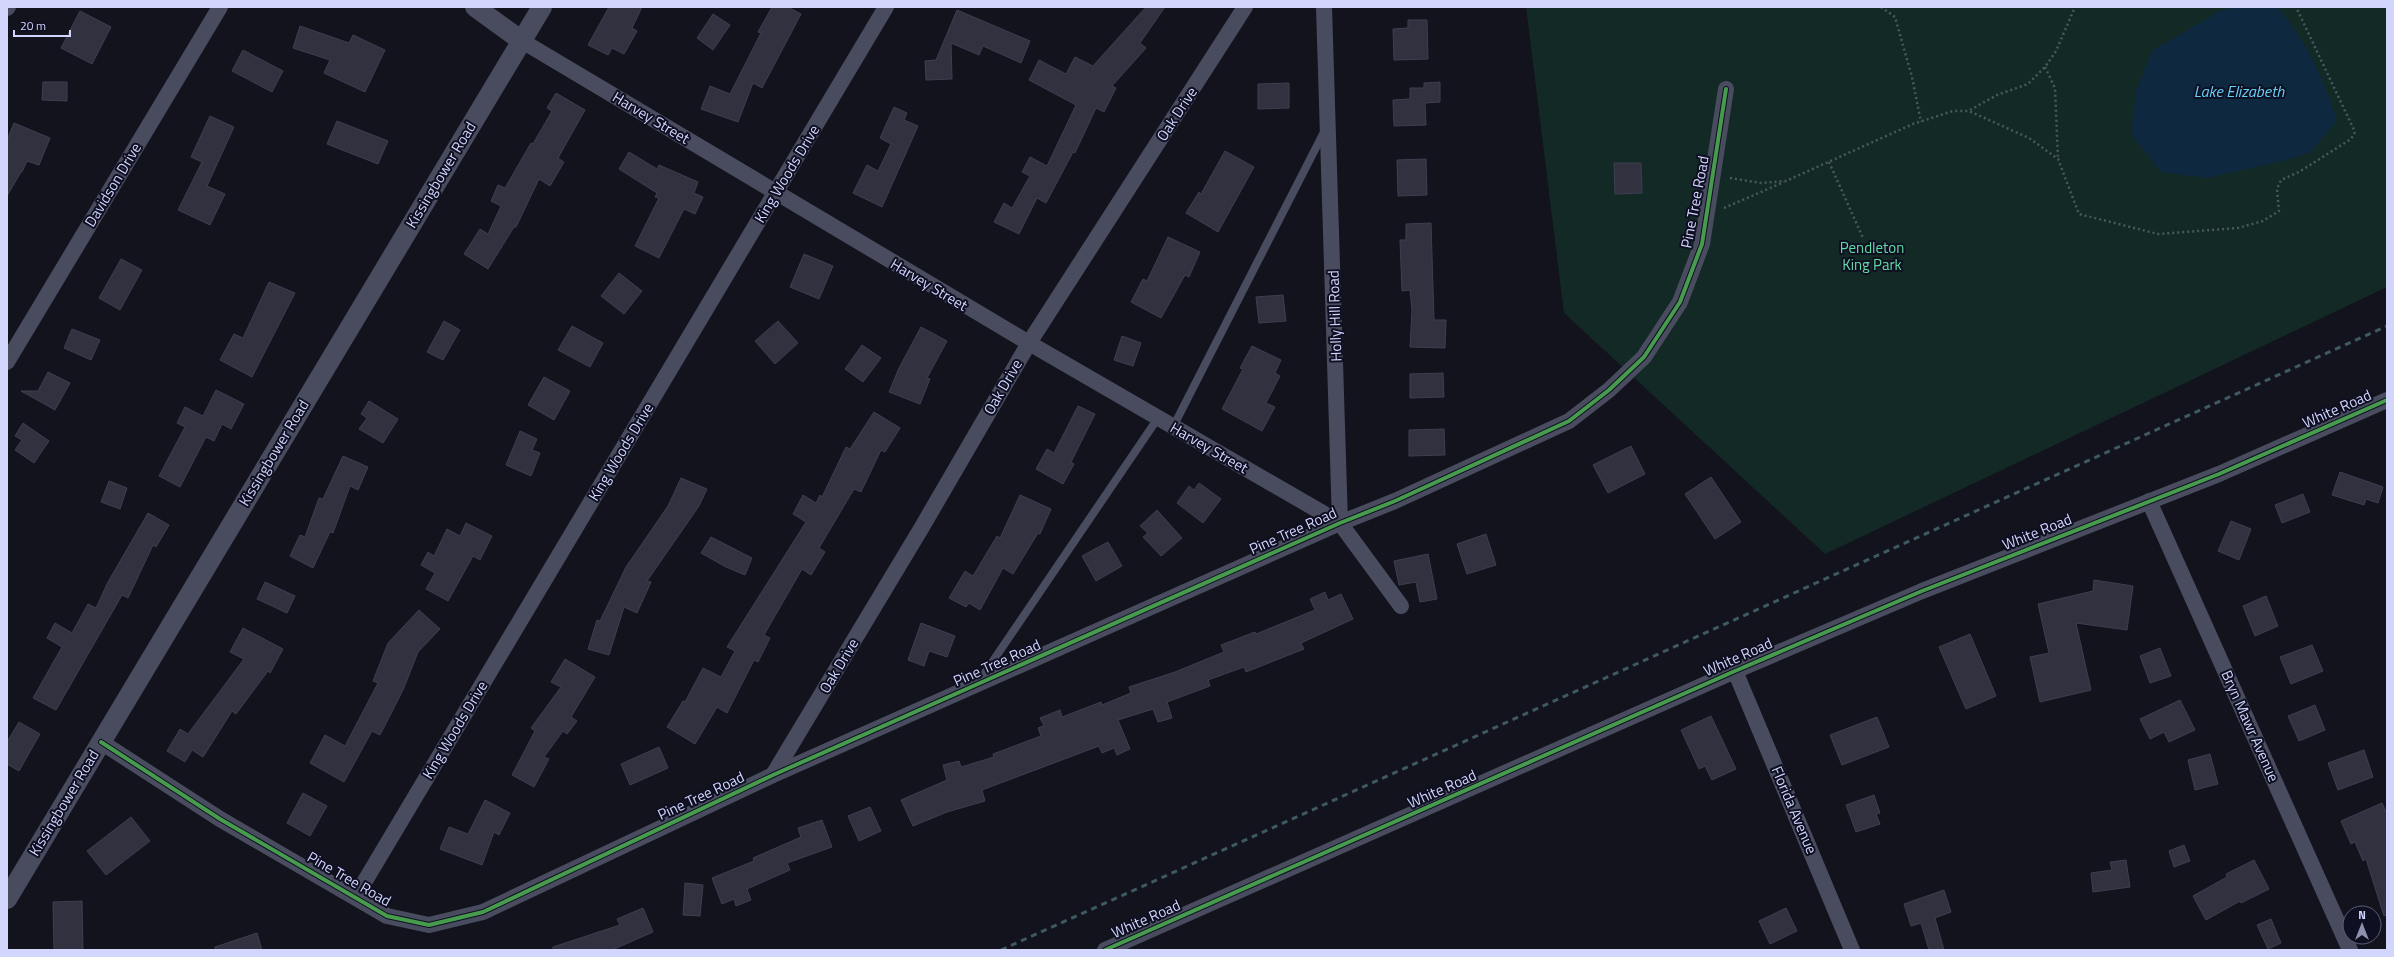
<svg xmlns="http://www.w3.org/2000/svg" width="2394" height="957" viewBox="0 0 2394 957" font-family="'Titillium Web',sans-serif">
	<rect width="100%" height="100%" fill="#13131e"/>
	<polygon fill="#122925" points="1526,7 2387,7 2387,287 1825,554 1564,313"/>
	<path fill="#0e293f" d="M2233 7H2277C2305 38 2324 80 2337 120L2311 152 2287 160 2207 178 2161 172 2131 134 2136 91 2152 51 2220 11Z"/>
	<g fill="#313140" stroke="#3e3e51">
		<polygon points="609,7 642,7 632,28 637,31 624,54 612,48 608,55 588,45"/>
		<polygon points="772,7 788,7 801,14 762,88 753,83 738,122 701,109 710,86 730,94 761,33 758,32"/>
		<polygon points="1146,7 1165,7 1140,43 1146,48 1112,86 1116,88 1104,112 1096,108 1075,153 1073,152 1046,203 1037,198 1019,234 994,222 1004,203 1012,208 1030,176 1022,172 1030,157 1047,166 1076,105 1029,80 1039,60 1066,74 1075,57 1093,66"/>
		<polygon points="957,10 1030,41 1021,63 983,46 979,55 951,43 952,79 926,80 925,61 936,60"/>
		<polygon points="80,11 111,27 92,64 61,48"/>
		<polygon points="713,14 730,25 713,50 697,38"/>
		<polygon points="1408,20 1427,20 1428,59 1394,60 1393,29 1408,28"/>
		<polygon points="300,26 349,43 353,35 385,50 365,92 324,73 330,60 293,48"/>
		<polygon points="243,50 283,71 272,92 232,71"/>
		<polygon points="43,82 67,82 67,101 42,100"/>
		<polygon points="1440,82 1440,102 1425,103 1426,125 1394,126 1393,100 1410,99 1410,88 1424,88 1424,83"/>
		<polygon points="1289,83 1289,108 1258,109 1258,84"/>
		<polygon points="556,93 585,110 558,158 564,162 550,186 539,179 516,227 514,227 488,269 464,254 480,229 488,234 501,206 491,201 498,185 505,188 531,143 533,144 552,111 547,108"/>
		<polygon points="894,107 907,113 904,120 918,126 882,207 853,193 867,165 878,171 891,144 880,138"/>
		<polygon points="210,116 234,127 207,186 225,194 210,225 178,210 202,162 191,157"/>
		<polygon points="337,121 388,141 378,164 327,144"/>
		<polygon points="14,123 50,138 39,165 27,161 22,172 21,172 7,196 7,140"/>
		<polygon points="1225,151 1254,167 1218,232 1186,213 1199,192 1201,194"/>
		<polygon points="629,152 657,169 659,165 698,182 694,193 703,197 695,214 684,209 659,258 635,246 659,198 655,197 657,193 619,169"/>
		<polygon points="1426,159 1427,195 1398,196 1397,160"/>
		<polygon points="1614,163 1641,163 1642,193 1615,194"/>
		<polygon points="1431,223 1434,320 1446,320 1445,348 1410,347 1412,310 1410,290 1402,291 1400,240 1406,240 1406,224"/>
		<polygon points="1168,237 1200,252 1189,277 1185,275 1161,318 1131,302 1143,279 1147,281"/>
		<polygon points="804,254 833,266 819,299 790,287"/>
		<polygon points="121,259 142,270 120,310 99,298"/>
		<polygon points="619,273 642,291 624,314 601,296"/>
		<polygon points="269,282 295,293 252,377 220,360 234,334 243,338"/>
		<polygon points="1283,295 1286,321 1259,323 1256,297"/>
		<polygon points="444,321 460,330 443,360 427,352"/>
		<polygon points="778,321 798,343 775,364 755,341"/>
		<polygon points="572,326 603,343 590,367 558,350"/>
		<polygon points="921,327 947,341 927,378 930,379 920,404 889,392 899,368"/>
		<polygon points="72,329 100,340 91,360 64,348"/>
		<polygon points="1122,336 1141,343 1133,366 1114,360"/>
		<polygon points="862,345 881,358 863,382 845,369"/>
		<polygon points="1252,346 1281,360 1275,373 1280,376 1266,403 1275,407 1262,431 1222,409 1243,369 1240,368"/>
		<polygon points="48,372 70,383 55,410 21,391 38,391"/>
		<polygon points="1443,373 1444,397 1410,398 1410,374"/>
		<polygon points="544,377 570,391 554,420 528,405"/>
		<polygon points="216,390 244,404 231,429 222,424 214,441 206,437 180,487 159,476 185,427 177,423 185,407 203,416"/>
		<polygon points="369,401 398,419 383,443 359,429 367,418 361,414"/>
		<polygon points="1078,406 1095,414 1071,462 1074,464 1063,484 1036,469 1047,449 1054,453"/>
		<polygon points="874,412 900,428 885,452 881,450 861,492 854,489 819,548 825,552 811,575 802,569 764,635 770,638 758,662 754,660 727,713 717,707 695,744 667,727 683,701 685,702 703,668 721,677 735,651 727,647 806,522 793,514 803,495 816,503 820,495 822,497 846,447 850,449"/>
		<polygon points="23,423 49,441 34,463 15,450 22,440 15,436"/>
		<polygon points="1444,429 1445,455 1409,456 1409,430"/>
		<polygon points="520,431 537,439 532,450 540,453 531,476 506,465"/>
		<polygon points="1631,446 1645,474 1608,493 1593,465"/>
		<polygon points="343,456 368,467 358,490 350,486 333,533 330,532 313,568 290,556 300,535 305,537 319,498 323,499"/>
		<polygon points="2340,472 2383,487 2378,503 2366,499 2364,505 2332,495"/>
		<polygon points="1711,477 1741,522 1715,539 1685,494"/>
		<polygon points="681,478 707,489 699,506 647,581 651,582 637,613 624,607 609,655 588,649 597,620 600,621 626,567 668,506"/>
		<polygon points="109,481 127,488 120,509 101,502"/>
		<polygon points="1199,483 1221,499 1203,523 1177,503 1189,486 1194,490"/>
		<polygon points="2303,494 2310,512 2282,523 2275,505"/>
		<polygon points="1020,495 1051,509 1040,534 1038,533 1013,574 1003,568 980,610 969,603 966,607 949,598 965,571 973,576 997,536 1000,538"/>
		<polygon points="1157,510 1182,538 1161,556 1143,537 1148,533 1140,526"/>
		<polygon points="148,513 169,525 156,547 153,545 128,598 122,595 56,710 33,698 62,647 47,638 55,623 72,633 88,604 96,608 108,582"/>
		<polygon points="2231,521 2251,529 2239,560 2218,551"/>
		<polygon points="466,523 492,536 480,560 473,556 448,601 426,589 435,573 421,565 428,552 434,556 447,529 460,536"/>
		<polygon points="1486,534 1496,565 1467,574 1457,544"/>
		<polygon points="711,537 752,558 745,575 726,567 701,553"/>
		<polygon points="1108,542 1122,566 1096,581 1082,556"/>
		<polygon points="1428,554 1437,599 1420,602 1416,582 1399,585 1394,561"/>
		<polygon points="2094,580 2133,586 2127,630 2076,623 2091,690 2040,702 2030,657 2049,653 2038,604 2093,591"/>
		<polygon points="265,582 295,596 287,613 257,599"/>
		<polygon points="1325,592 1328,600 1341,594 1353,619 1301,643 1304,649 1246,672 1244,667 1208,680 1210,686 1167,702 1172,718 1158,722 1153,709 1118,720 1130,749 1117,755 1114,748 1102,753 1099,746 982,790 985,801 947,812 913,826 901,800 947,780 943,765 959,761 961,767 994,757 993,754 1041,736 1038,728 1044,726 1040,718 1060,710 1062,717 1101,702 1102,705 1131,693 1129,687 1175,672 1224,652 1221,645 1255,632 1256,634 1315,610 1310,599"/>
		<polygon points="2266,596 2278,626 2255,636 2243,606"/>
		<polygon points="419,610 440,629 418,652 403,690 380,735 372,731 344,782 310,763 325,735 345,746 378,683 373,681 388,643"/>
		<polygon points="921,623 955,636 947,657 929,651 924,666 908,660"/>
		<polygon points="243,628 283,649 270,673 268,671 236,714 232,711 203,757 192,750 185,762 167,751 180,729 188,734 244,659 230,652"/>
		<polygon points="1970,634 1996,696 1966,709 1939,647"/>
		<polygon points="2312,645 2323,671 2291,684 2280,657"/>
		<polygon points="2160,648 2171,676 2150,683 2140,656"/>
		<polygon points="565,659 595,677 571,717 577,721 567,734 563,731 544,757 549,759 534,787 512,775 535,731 531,728 561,687 551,682"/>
		<polygon points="2180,700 2195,730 2169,742 2164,732 2150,739 2140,719"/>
		<polygon points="2315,705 2325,730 2299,741 2288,716"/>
		<polygon points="1711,716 1736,769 1712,780 1705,766 1699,769 1681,730"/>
		<polygon points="1877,717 1889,747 1842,765 1830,735"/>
		<polygon points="19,722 40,734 19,771 7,764 7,742"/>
		<polygon points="659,747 668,768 630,785 621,764"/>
		<polygon points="2364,750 2373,777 2338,790 2328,763"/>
		<polygon points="2210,754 2218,784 2195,790 2188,760"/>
		<polygon points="303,793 327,806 310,836 287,823"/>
		<polygon points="1874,795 1880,813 1876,814 1880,824 1856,832 1846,805"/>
		<polygon points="485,800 510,813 499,835 494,832 482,865 440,849 449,827 468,834"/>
		<polygon points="2382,803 2387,814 2387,915 2384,916 2366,859 2363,861 2355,842 2351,844 2341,821"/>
		<polygon points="870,807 881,831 859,841 848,816"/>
		<polygon points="131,817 150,841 106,875 87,851"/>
		<polygon points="822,820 832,847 787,863 790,870 747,889 751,900 736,906 734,899 722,904 712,878 754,861 753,858 801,837 798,828"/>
		<polygon points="2184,845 2190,861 2174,867 2169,851"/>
		<polygon points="2126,860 2130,887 2093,892 2091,873 2112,870 2110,862"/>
		<polygon points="2254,860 2269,889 2241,903 2240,901 2206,920 2193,896 2227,877 2226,874"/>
		<polygon points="685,883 703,885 700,916 683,915"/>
		<polygon points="1944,890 1951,912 1935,918 1944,950 1929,950 1921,923 1911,926 1904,904"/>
		<polygon points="82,901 83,950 54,950 53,902"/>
		<polygon points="643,908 653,932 612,950 553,950 553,947 620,925 617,919"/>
		<polygon points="1786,908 1797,931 1770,944 1759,921"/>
		<polygon points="2271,919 2281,943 2268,949 2257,925"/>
		<polygon points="257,933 262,950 215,950 215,947"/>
	</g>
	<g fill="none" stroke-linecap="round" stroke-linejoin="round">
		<g stroke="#495960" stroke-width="2.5" stroke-dasharray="2 3" stroke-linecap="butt">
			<polyline points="1881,7 1895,17 1912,77 1921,122"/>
			<polyline points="2045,67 2055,88 2058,158"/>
			<polyline points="1970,110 1997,95 2028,84 2045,67 2056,51 2075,7"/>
			<polyline points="1829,162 1863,238"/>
			<polyline points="1730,178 1761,183 1786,181 1913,124 1953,111 1969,111 2029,138 2058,159 2079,214 2158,234 2238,228 2263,221 2279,211 2277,189 2281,180 2299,172 2351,139 2355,132 2296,7"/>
			<polyline points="1724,208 1784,182"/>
		</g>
		<g stroke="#494c5e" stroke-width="8">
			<polyline points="1173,427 1325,130"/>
			<polyline points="980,680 1158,418"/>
		</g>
		<g stroke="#494c5e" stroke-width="16">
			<polyline points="1324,7 1340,523 1401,606"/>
			<polyline points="7,8 8,7"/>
			<polyline points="522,41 1029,343 1340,523"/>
			<polyline points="7,362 220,7"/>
			<polyline points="2149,501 2350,950"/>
			<polyline points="1735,671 1852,950"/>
			<polyline points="101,742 220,819 387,916 429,925 483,912 773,775 1340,523 1395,501 1569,421 1609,390 1644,357 1680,302 1702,244 1726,89"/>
			<polyline points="773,775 922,527 1029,343 1245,7"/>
			<polyline points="356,896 886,7"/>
			<polyline points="1105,950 1735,671 1922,591 2219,474 2387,400"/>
		</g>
		<g stroke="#494c5e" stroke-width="20">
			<polyline points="475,7 522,41"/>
			<polyline points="7,899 542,7"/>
		</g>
		<polyline stroke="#3f5961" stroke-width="3" stroke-dasharray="6 5" stroke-linecap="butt" points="1001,950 2387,326"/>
		<g stroke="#0f0f22" stroke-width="6">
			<g id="cycleway">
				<polyline points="101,742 220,819 387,916 429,925 483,912 773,775 1340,523 1395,501 1569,421 1609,390 1644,357 1680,302 1702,244 1726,89"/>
				<polyline points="1105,950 1735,671 1922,591 2219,474 2387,400"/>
			</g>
		</g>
		<use href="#cycleway" stroke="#469c4c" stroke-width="4"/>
	</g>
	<g text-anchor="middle" stroke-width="4" stroke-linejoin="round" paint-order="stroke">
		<g font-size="15" fill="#d2d6fd" stroke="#0f0f22">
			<text transform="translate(1177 114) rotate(-57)" y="5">Oak Drive</text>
			<text transform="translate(651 118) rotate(31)" y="5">Harvey Street</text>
			<text transform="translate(787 174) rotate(-59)" y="5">King Woods Drive</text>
			<text transform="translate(441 175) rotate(-59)" y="5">Kissingbower Road</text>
			<text transform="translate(113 185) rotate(-59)" y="5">Davidson Drive</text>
			<text transform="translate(1695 202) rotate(-79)" y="5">Pine Tree Road</text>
			<text transform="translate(929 285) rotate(31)" y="5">Harvey Street</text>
			<text transform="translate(1335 316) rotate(-92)" y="5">Holly Hill Road</text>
			<text transform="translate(1003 387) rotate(-60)" y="5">Oak Drive</text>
			<text transform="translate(2337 409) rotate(-24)" y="5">White Road</text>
			<text transform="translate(1209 448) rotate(30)" y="5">Harvey Street</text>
			<text transform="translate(621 452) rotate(-59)" y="5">King Woods Drive</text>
			<text transform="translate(274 453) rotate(-59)" y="5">Kissingbower Road</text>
			<text transform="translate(1293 531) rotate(-24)" y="5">Pine Tree Road</text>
			<text transform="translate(2037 532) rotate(-22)" y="5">White Road</text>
			<text transform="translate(1738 657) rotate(-24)" y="5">White Road</text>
			<text transform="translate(997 663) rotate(-24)" y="5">Pine Tree Road</text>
			<text transform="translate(839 666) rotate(-59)" y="5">Oak Drive</text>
			<text transform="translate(2250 726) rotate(66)" y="5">Bryn Mawr Avenue</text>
			<text transform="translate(455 730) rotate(-59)" y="5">King Woods Drive</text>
			<text transform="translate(1442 789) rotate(-24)" y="5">White Road</text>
			<text transform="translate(701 796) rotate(-25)" y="5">Pine Tree Road</text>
			<text transform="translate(64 803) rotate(-59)" y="5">Kissingbower Road</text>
			<text transform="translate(1794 810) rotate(67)" y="5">Florida Avenue</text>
			<text transform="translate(349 879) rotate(30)" y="5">Pine Tree Road</text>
			<text transform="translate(1146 919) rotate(-24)" y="5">White Road</text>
		</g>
		<g font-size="15" fill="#61daa4" stroke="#0f0f22">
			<text x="1872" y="253">Pendleton<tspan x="1872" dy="17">King Park</tspan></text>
		</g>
		<g font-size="16" font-style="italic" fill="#65d1f9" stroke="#0f0f22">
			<text x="2239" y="97">Lake Elizabeth</text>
		</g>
	</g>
	<rect width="2394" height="957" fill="none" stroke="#d2d6fd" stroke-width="16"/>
	<g transform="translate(2362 925)"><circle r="19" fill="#0f0f22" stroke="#5d5f7a"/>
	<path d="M0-3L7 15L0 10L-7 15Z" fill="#8f92af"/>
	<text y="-6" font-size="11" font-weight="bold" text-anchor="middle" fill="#d2d6fd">N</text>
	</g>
	<path d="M14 30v6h56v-6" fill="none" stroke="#d2d6fd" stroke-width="2"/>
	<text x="20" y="30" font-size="12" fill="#d2d6fd" stroke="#0f0f22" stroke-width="3" paint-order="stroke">20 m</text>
</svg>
